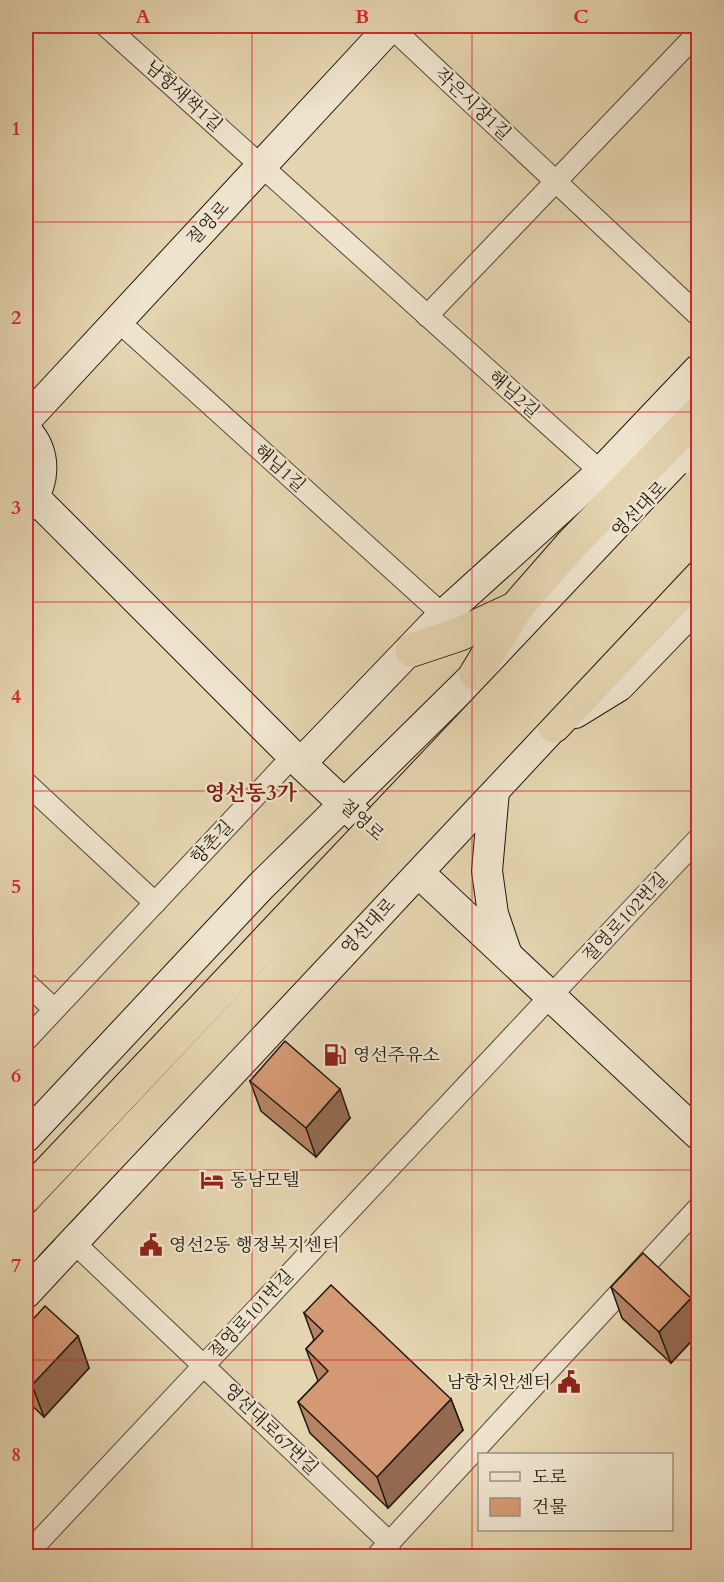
<svg xmlns="http://www.w3.org/2000/svg" width="724" height="1582" viewBox="0 0 724 1582" font-family="Cardo,'Noto Serif KR',serif">
	<rect width="100%" height="100%" fill="#e5d4b0"/>
	<filter id="stains"><feTurbulence type="fractalNoise" baseFrequency=".00333" numOctaves="4"/><feColorMatrix values="0 0 0 0 .2 0 0 0 0 .09 0 0 0 0 .02 0 0 0 .5 -.17"/></filter>
	<radialGradient id="worn" r=".72"><stop offset=".6" stop-color="#630" stop-opacity="0"/><stop offset="1" stop-color="#630" stop-opacity=".3"/></radialGradient>
	<g fill="none" stroke-linecap="round" stroke-linejoin="round">
		<g stroke="#524839" stroke-width="23">
			<g id="minor">
				<polyline points="106,26 601,472"/>
				<polyline points="390,26 698,315"/>
				<polyline points="427,316 692,39"/>
				<polyline points="118,321 443,615"/>
				<polyline points="26,783 155,903"/>
				<polyline points="26,983 54,1009"/>
				<polyline points="26,1040 293,756"/>
				<polyline points="26,1197 390,1543"/>
				<polyline points="26,1555 698,839"/>
				<polyline points="377,1556 698,1208"/>
			</g>
		</g>
		<g stroke="#211911" stroke-width="32">
			<g id="secondary">
				<polyline points="26,420 391,26"/>
				<path d="M26 430C47 453 46 484 26 507"/>
				<polyline points="34,497 293,756 359,818"/>
				<polyline points="575,713 619,686 698,604"/>
				<polyline points="301,763 443,615 601,472 698,370"/>
				<polyline points="494,791 487,871 493,914 506,952"/>
				<polyline points="403,858 698,1134"/>
				<polyline points="26,1137 261,886 539,612 698,448"/>
				<polyline points="26,1293 554,726 565,706"/>
			</g>
		</g>
		<g stroke="#211911" stroke-width="35">
			<g id="trunk">
				<polyline points="412,650 460,634 516,608"/>
				<polyline points="476,674 516,608 571,545 698,414"/>
				<polyline points="554,726 698,574"/>
			</g>
		</g>
		<use href="#minor" stroke="#eee3cc" stroke-width="21"/>
		<use href="#secondary" stroke="#eee3cc" stroke-width="30"/>
		<use href="#trunk" stroke="#e5d4b0" stroke-width="33"/>
		<g stroke="#211911" stroke-width="35" stroke-linecap="butt">
			<g id="trunk-bridge">
				<polyline points="26,1196 698,485"/>
				<polyline points="26,1245 698,530"/>
			</g>
		</g>
		<use href="#trunk-bridge" stroke="#e5d4b0" stroke-width="33"/>
	</g>
	<g fill="#b68464" stroke="#211911" stroke-width="1.5">
		<polygon points="250,1081 350,1118 316,1157 261,1111"/>
		<polygon points="611,1287 691,1298 699,1319 699,1333 671,1363 622,1318"/>
		<polygon points="304,1313 451,1399 463,1430 388,1508 310,1433 298,1402 318,1381 306,1349 314,1340"/>
		<polygon points="26,1327 78,1336 89,1368 44,1417 26,1400"/>
	</g>
	<g fill="#946b51" stroke="#211911" stroke-width="1.5">
		<polygon points="340,1089 350,1118 316,1157 306,1128"/>
		<polygon points="691,1298 699,1319 699,1333 671,1363 659,1332"/>
		<polygon points="78,1336 89,1368 44,1417 32,1385"/>
		<polygon points="451,1399 463,1430 388,1508 377,1477"/>
	</g>
	<g fill="#d49974" stroke="#211911" stroke-width="1.5">
		<polygon points="285,1041 340,1089 306,1128 250,1081"/>
		<polygon points="643,1253 691,1298 659,1332 611,1287"/>
		<polygon points="331,1285 451,1399 377,1477 298,1402 328,1371 306,1349 323,1331 304,1313"/>
		<polygon points="45,1306 78,1336 32,1385 26,1378 26,1327"/>
	</g>
	<path fill="none" stroke="#d62828" stroke-width="1.5" stroke-opacity="0.55" d="M252 26V1556M472 26V1556M26 222H698M26 412H698M26 602H698M26 791H698M26 981H698M26 1170H698M26 1360H698"/>
	<defs>
		<g id="fuel-bare" transform="scale(1.8)"><path d="M-5.5-6h7V0h2V4h1.3V-2.5L3-4.5l.8-.8L6-3V5H2.5V1h-1V6h-7ZM-4.2-4.7v3.2H.2V-4.7Z" fill="#8f2418" stroke="#eee3cc" stroke-width="2.5" paint-order="stroke"/></g>
		<g id="hotel-bare" transform="scale(1.8)"><path d="M-6-4.5h1.5V1H6V5H4.5V3h-9V5H-6ZM-4 0a1.8 1.8 0 1 1 3.6 0ZM.5 0V-2.5h3Q6-2.5 6 0Z" fill="#8f2418" stroke="#eee3cc" stroke-width="2.5" paint-order="stroke"/></g>
		<g id="civic-bare" transform="scale(1.8)"><path d="M-.6-6.5H3V-4.5H.6V-3L4-1V1h2V6H-6V1h2V-1L-.6-3ZM-1.2 2.5V6h2.4V2.5Z" fill="#8f2418" stroke="#eee3cc" stroke-width="2.5" paint-order="stroke"/></g>
	</defs>
	<g fill-rule="evenodd">
		<use href="#fuel-bare" x="335" y="1055"/>
		<use href="#hotel-bare" x="212" y="1180"/>
		<use href="#civic-bare" x="151" y="1245"/>
		<use href="#civic-bare" x="569" y="1382"/>
	</g>
	<g text-anchor="middle" stroke-width="4.5" stroke-linejoin="round" paint-order="stroke">
		<g font-size="18" fill="#211911" stroke="#eee3cc">
			<text transform="translate(184 96) rotate(42)" y="6">남항새싹1길</text>
			<text transform="translate(473 104) rotate(43)" y="6">작은시장1길</text>
			<text transform="translate(208 223) rotate(-47)" y="6">절영로</text>
			<text transform="translate(514 394) rotate(42)" y="6">해님2길</text>
			<text transform="translate(280 468) rotate(42)" y="6">해님1길</text>
			<text transform="translate(639 509) rotate(-46)" y="6">영선대로</text>
			<text transform="translate(362 820) rotate(42)" y="6">절영로</text>
			<text transform="translate(212 842) rotate(-47)" y="6">향촌길</text>
			<text transform="translate(625 917) rotate(-47)" y="6">절영로102번길</text>
			<text transform="translate(368 926) rotate(-47)" y="6">영선대로</text>
			<text transform="translate(251 1314) rotate(-47)" y="6">절영로101번길</text>
			<text transform="translate(271 1429) rotate(44)" y="6">영선대로67번길</text>
		</g>
		<g font-size="18" fill="#211911" stroke="#eee3cc" text-anchor="start">
			<text x="353" y="1061">영선주유소</text>
			<text x="230" y="1186">동남모텔</text>
			<text x="169" y="1251">영선2동 행정복지센터</text>
			<text x="551" y="1388" text-anchor="end">남항치안센터</text>
		</g>
		<g font-size="21" font-weight="bold" fill="#7a1f14" stroke="#eee3cc">
			<text x="251" y="800">영선동3가</text>
		</g>
	</g>
	<rect width="724" height="1582" fill="none" stroke="#e5d4b0" stroke-width="66"/>
	<rect x="478" y="1453" width="195" height="78" fill="#eee3cc" stroke="#9c9281" stroke-width="1.5"/>
	<rect x="490" y="1472" width="30" height="9" fill="#eee3cc" stroke="#9c9281" stroke-width="1.5"/>
	<text x="532" y="1483" font-size="18" fill="#211911">도로</text>
	<rect x="490" y="1498" width="30" height="18" fill="#d49974" stroke="#9c9281" stroke-width="1.5"/>
	<text x="532" y="1513" font-size="18" fill="#211911">건물</text>
	<rect x="33" y="33" width="658" height="1516" fill="none" stroke="#d62828" stroke-width="2"/>
	<g font-size="20" text-anchor="middle" font-weight="bold" fill="#d62828">
		<text x="143" y="23">A</text>
		<text x="362" y="23">B</text>
		<text x="581" y="23">C</text>
		<text x="16" y="135">1</text>
		<text x="16" y="324">2</text>
		<text x="16" y="514">3</text>
		<text x="16" y="703">4</text>
		<text x="16" y="893">5</text>
		<text x="16" y="1082">6</text>
		<text x="16" y="1272">7</text>
		<text x="16" y="1461">8</text>
	</g>
	<rect width="100%" height="100%" filter="url(#stains)"/>
	<rect width="100%" height="100%" fill="url(#worn)"/>
</svg>
